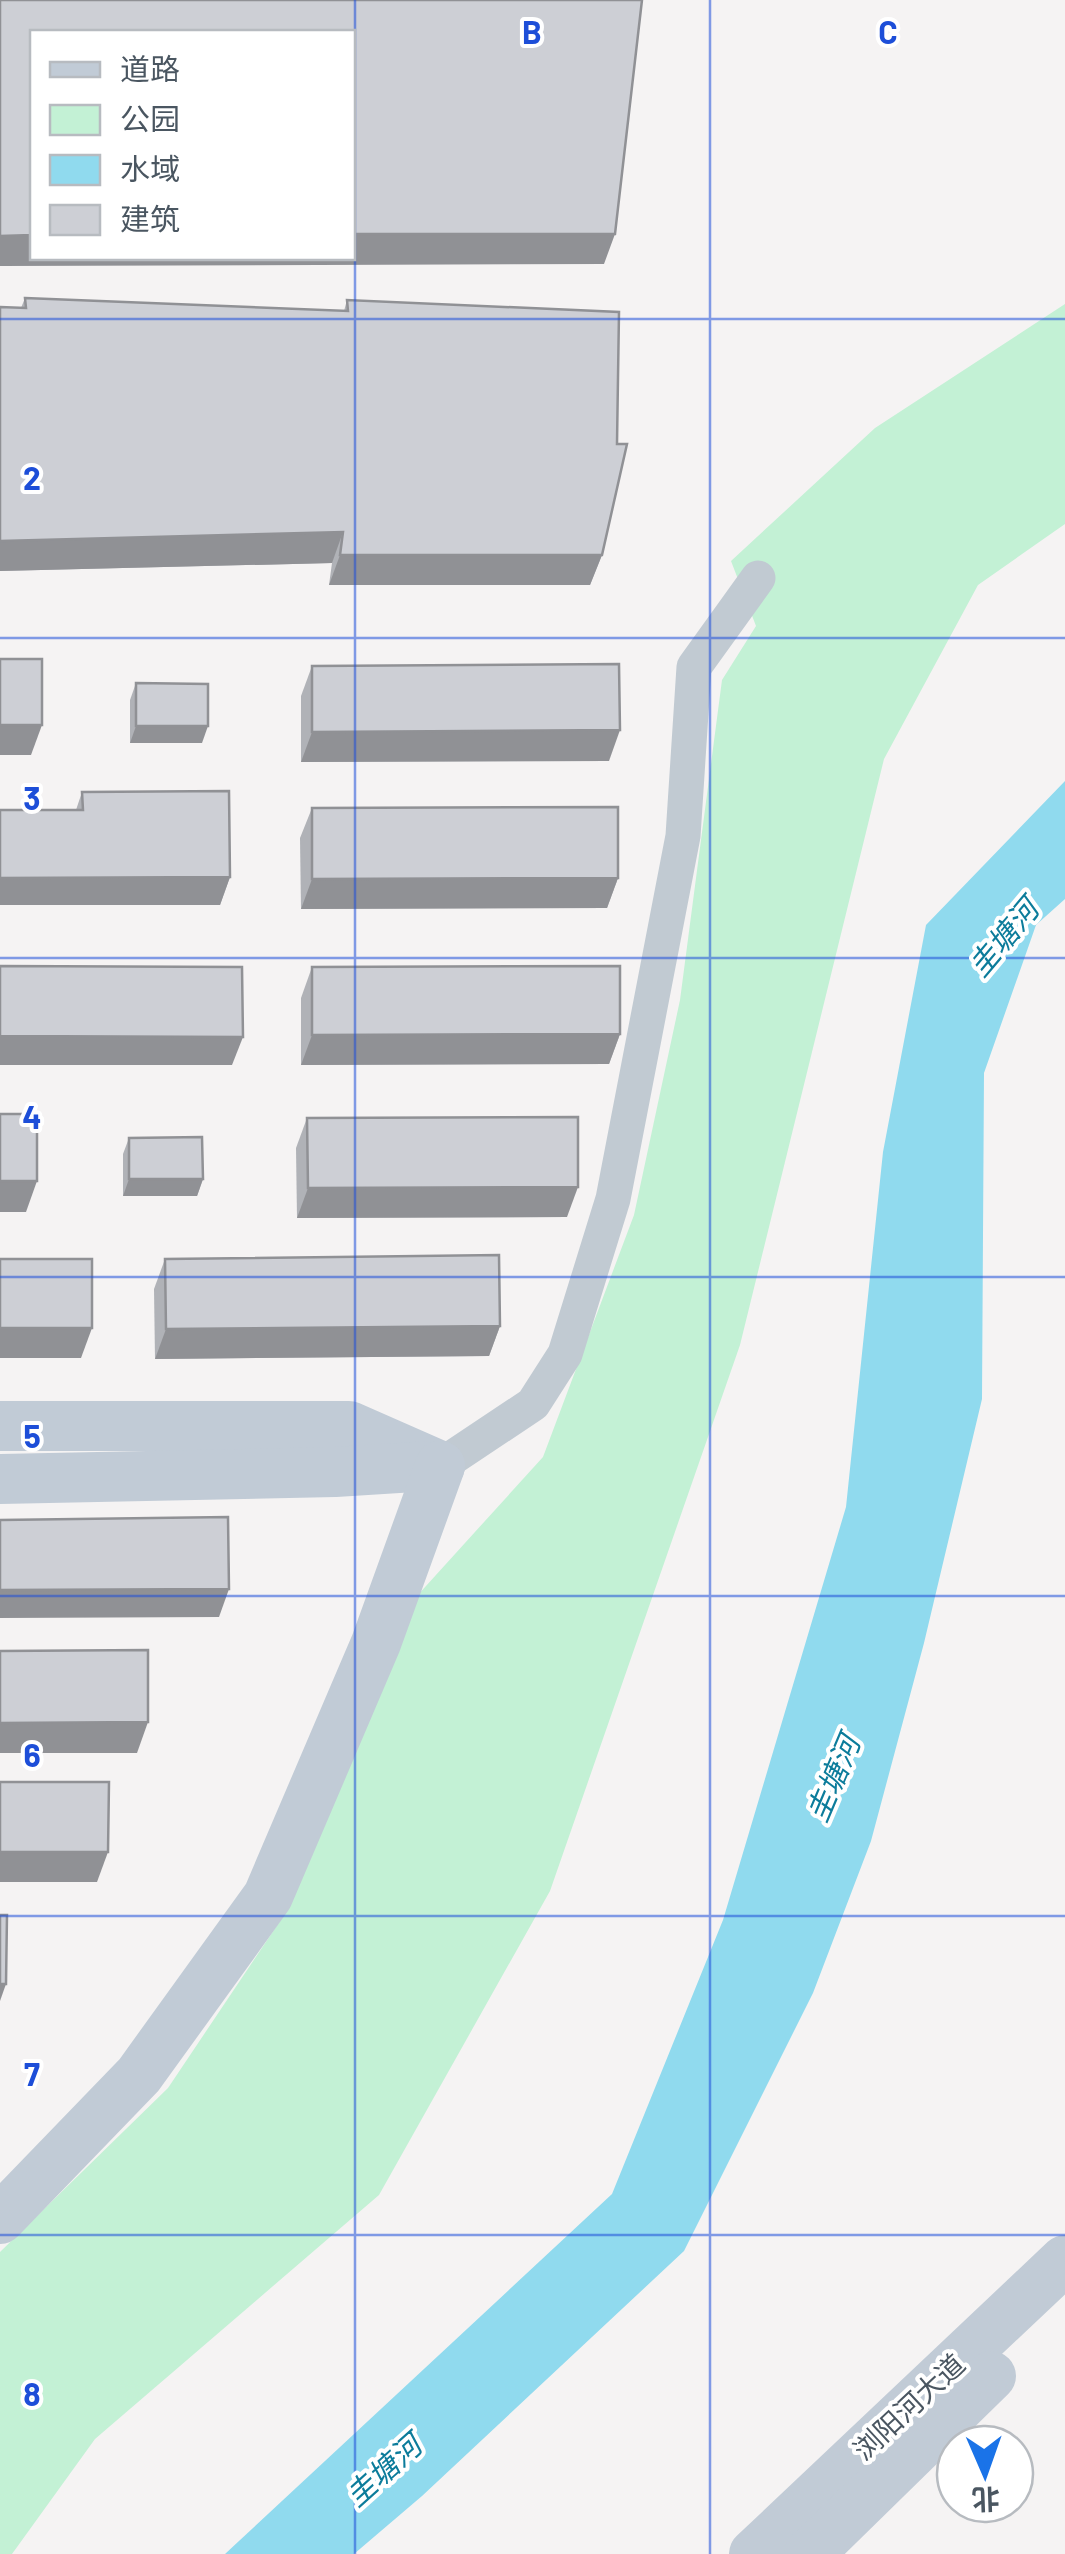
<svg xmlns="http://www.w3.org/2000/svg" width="1065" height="2554" viewBox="0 0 1065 2554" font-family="Barlow,'Noto Sans SC',sans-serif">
	<rect width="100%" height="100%" fill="#f5f3f3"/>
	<polygon fill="#c3f1d5" points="1065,304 1065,524 978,585 884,759 740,1345 550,1891 379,2195 95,2439 12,2554 0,2554 0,2252 168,2088 282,1918 416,1597 543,1457 634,1215 680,1000 722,680 756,626 731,561 875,428"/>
	<polygon fill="#90daee" points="1065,781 1065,899 1036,925 984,1073 982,1399 924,1643 871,1841 813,1993 684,2251 422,2496 354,2554 225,2554 612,2194 723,1920 846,1507 883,1152 926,925"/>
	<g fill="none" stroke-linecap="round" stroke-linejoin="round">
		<polyline stroke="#c1cad2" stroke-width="35" points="440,1466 533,1404 565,1354 613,1199 683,836 694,667 758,578"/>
		<g stroke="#c1cbd6" stroke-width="50">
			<polyline points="0,1426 349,1426 440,1466"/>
			<polyline points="0,1479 335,1472 430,1466"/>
			<polyline points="0,2219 139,2075 268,1896 376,1643 440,1466"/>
			<polyline points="754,2554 1065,2260"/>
			<polyline points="809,2554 991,2376"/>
		</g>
	</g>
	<g fill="#b0b2b7">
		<polygon points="25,298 344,311 347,300 602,555 590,585 329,585 332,563 0,571 0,307 21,308"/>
		<polygon points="312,666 609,761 301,762 301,696"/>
		<polygon points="136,683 202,743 130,743 130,700"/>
		<polygon points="82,792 230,877 220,905 76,810"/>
		<polygon points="312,808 618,878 607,908 301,909 300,838"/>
		<polygon points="312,967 620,1034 609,1064 301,1065 301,998"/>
		<polygon points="307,1118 567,1217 297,1218 296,1148"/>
		<polygon points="129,1138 203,1179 197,1196 123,1196 123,1154"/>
		<polygon points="165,1259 500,1326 489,1356 155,1359 154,1289"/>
	</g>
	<g fill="#909195">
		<polygon points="352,234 615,234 604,264 0,266 0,236 32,235 32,258 352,258"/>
		<polygon points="343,532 332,563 0,571 0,541"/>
		<polygon points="340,555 602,555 590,585 329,585"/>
		<polygon points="0,725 42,725 31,755 0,755"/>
		<polygon points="136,726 208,726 202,743 130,743"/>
		<polygon points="620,730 609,761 301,762 312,732"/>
		<polygon points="230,877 220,905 0,905 0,878"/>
		<polygon points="618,878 607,908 301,909 312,879"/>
		<polygon points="620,1034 609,1064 301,1065 312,1035"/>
		<polygon points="0,1036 243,1037 232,1065 0,1065"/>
		<polygon points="129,1179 203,1179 197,1196 123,1196"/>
		<polygon points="0,1181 37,1181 26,1212 0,1212"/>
		<polygon points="578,1187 567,1217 297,1218 308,1188"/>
		<polygon points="500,1326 489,1356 155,1359 166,1329"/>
		<polygon points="0,1328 92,1328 81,1358 0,1358"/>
		<polygon points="229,1589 219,1617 0,1618 0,1590"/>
		<polygon points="148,1722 137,1753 0,1753 0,1723"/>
		<polygon points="0,1852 108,1852 97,1882 0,1882"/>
		<polygon points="0,1984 6,1984 0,2001"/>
	</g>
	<g fill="#cdcfd5" stroke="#909195" stroke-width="2.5">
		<polygon points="0,0 642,0 615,234 352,234 352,32 32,32 32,235 0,236"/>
		<polygon points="25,298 348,311 347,300 619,312 617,444 627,444 602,555 340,555 343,532 0,541 0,307 26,308"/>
		<rect x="0" y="659" width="42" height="66"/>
		<polygon points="619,664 620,730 312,732 312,666"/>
		<polygon points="136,683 208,684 208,726 136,726"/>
		<polygon points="229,791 230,877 0,878 0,810 83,810 82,792"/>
		<polygon points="618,807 618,878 312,879 312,808"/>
		<polygon points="0,966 242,967 243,1037 0,1036"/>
		<polygon points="620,966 620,1034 312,1035 312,967"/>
		<rect x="0" y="1114" width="37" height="67"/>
		<polygon points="578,1117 578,1187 308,1188 307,1118"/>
		<polygon points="202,1137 203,1179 129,1179 129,1138"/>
		<polygon points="499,1255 500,1326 166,1329 165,1259"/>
		<rect x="0" y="1259" width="92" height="69"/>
		<polygon points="228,1517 229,1589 0,1590 0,1520"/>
		<polygon points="148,1650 148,1722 0,1723 0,1651"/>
		<polygon points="0,1782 109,1782 108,1852 0,1852"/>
		<polygon points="0,1915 7,1915 6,1984 0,1984"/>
	</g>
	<path fill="none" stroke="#1d4ed8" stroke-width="2.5" stroke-opacity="0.55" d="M355 0V2554M710 0V2554M0 319H1065M0 638H1065M0 958H1065M0 1277H1065M0 1596H1065M0 1916H1065M0 2235H1065"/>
	<g text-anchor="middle" stroke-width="8" stroke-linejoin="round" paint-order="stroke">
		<g font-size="28" fill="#4a5661" stroke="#fff">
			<text transform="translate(909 2407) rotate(-43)" y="10">浏阳河大道</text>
		</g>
		<g font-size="30" font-style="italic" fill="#0c7c9b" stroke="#fff">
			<text transform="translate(1004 938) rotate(-50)" y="10">圭塘河</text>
			<text transform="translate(834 1779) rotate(-67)" y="10">圭塘河</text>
			<text transform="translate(384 2471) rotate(-42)" y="10">圭塘河</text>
		</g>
	</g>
	<g font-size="32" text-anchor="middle" font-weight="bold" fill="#1d4ed8" stroke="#fff" stroke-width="8" stroke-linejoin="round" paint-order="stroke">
		<text x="532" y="44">B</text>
		<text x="888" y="44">C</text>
		<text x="32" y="490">2</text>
		<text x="32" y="810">3</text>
		<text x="32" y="1129">4</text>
		<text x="32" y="1448">5</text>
		<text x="32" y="1767">6</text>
		<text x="32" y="2086">7</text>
		<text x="32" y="2406">8</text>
	</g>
	<rect x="30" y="30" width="325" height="230" fill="#ffffff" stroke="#b7bbc0" stroke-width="2.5"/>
	<rect x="50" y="62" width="50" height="15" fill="#c1cbd6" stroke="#b7bbc0" stroke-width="2.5"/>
	<text x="120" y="80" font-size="30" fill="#4a5661">道路</text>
	<rect x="50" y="105" width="50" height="30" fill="#c3f1d5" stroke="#b7bbc0" stroke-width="2.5"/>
	<text x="120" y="130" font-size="30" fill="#4a5661">公园</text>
	<rect x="50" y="155" width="50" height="30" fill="#90daee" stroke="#b7bbc0" stroke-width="2.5"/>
	<text x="120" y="180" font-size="30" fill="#4a5661">水域</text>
	<rect x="50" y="205" width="50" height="30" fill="#cdcfd5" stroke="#b7bbc0" stroke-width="2.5"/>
	<text x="120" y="230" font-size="30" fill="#4a5661">建筑</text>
	<g transform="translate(985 2474) rotate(178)"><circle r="48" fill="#ffffff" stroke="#b7bbc0" stroke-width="2.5"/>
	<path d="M0-8L18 38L0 25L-18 38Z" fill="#1a73e8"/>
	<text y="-15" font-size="28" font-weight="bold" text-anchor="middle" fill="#4a5661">北</text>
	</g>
</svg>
